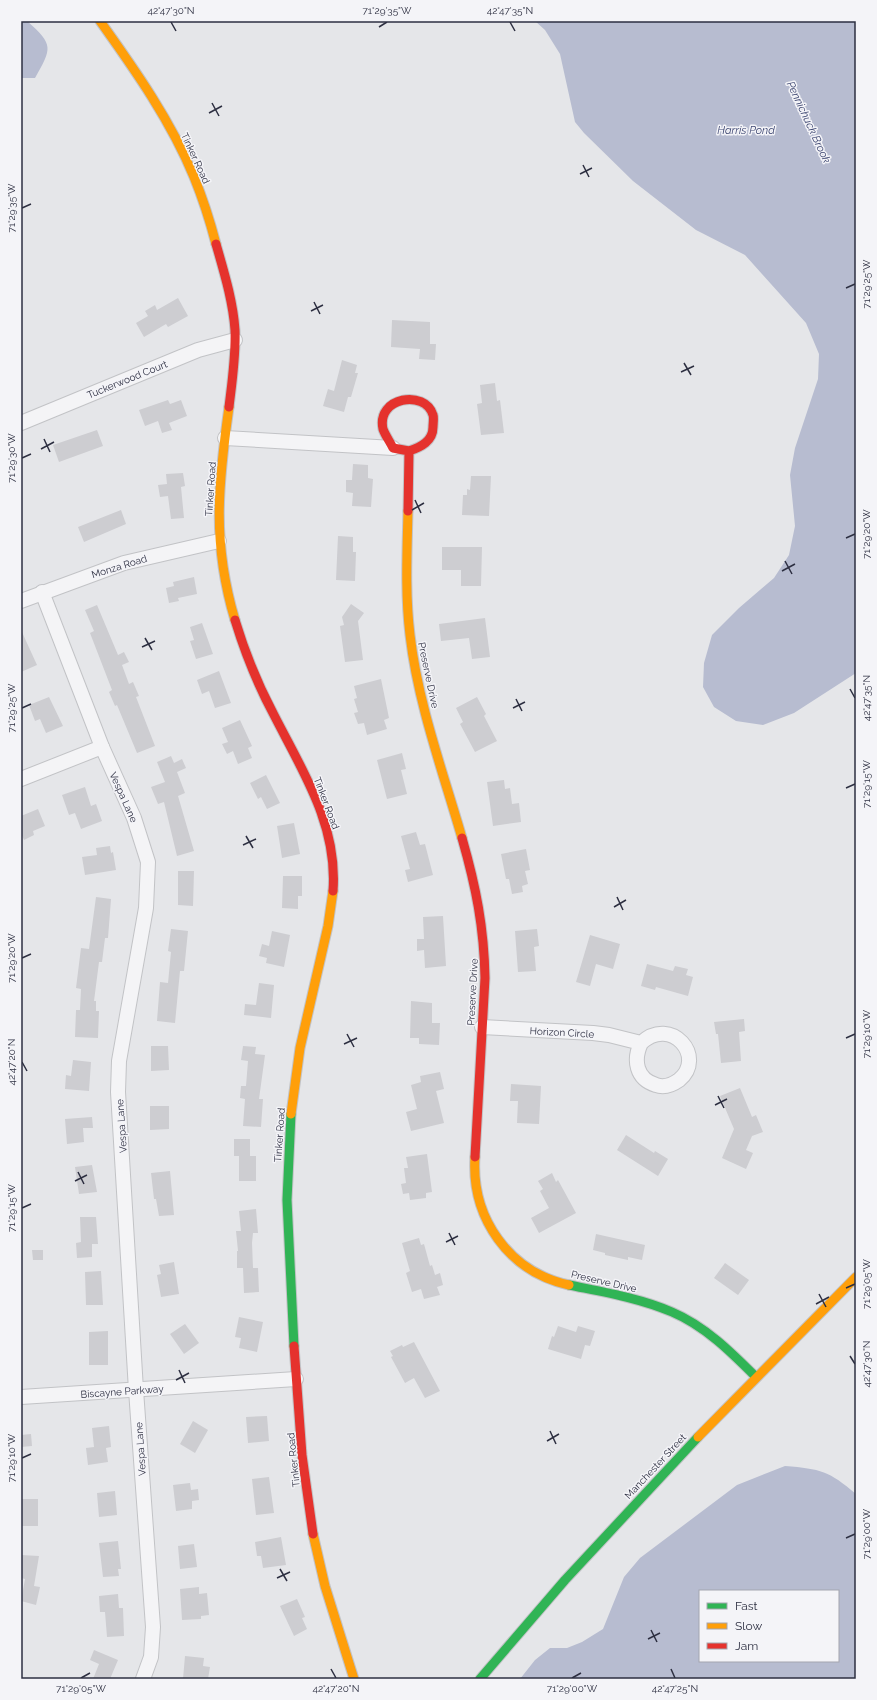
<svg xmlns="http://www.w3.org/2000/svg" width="877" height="1700" viewBox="0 0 877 1700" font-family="Raleway,sans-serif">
	<rect width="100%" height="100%" fill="#e5e6e9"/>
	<g fill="#b7bcd0" fill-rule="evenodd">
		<path d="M21 21H27C54 45 52 48 35 78H21Z"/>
		<polygon points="535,21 856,21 856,673 794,713 763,725 736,721 714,707 703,687 704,663 712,635 739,608 774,578 789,555 795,526 790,475 795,448 818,379 819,354 806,323 745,255 696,230 633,181 584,133 575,122 560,54 545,30"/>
		<path d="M785 1466C821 1469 829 1471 856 1494V1679H520L535 1660 550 1648H567L582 1642 603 1629 624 1577 640 1558 737 1485ZM700 1591H838V1661H700Z"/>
	</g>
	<g fill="#cdcdd1">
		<polygon points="178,298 188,316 168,327 166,324 144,337 136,323 148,316 145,311 155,305 157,310"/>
		<polygon points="392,320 430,322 430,344 436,344 435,360 419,359 420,349 391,347"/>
		<polygon points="342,360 357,365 355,373 358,373 351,397 348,397 344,412 323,406 328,389 334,391"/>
		<polygon points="495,383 497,401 500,400 504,433 481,435 477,404 482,403 480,385"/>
		<polygon points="168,400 170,404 181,400 187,416 169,423 172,430 162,433 158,421 145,426 139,410"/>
		<polygon points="97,430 103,446 59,462 53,445"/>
		<polygon points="353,464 368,465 368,478 373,479 371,507 352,506 353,493 346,492 346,480 352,480"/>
		<polygon points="183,473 185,486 181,487 184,518 171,519 168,496 160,497 158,485 167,484 166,474"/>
		<polygon points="471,476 491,476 489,516 462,515 463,495 467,495 467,489 470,490"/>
		<polygon points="121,510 126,524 84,542 78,527"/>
		<polygon points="338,536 353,537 353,552 356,552 355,581 336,580"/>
		<polygon points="442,547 482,547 481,586 461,586 461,570 442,570"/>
		<polygon points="194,577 197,594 178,598 179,601 169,603 166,588 174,586 173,582"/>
		<polygon points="351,604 364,613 358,621 363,660 345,662 340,626 344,625 342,617"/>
		<polygon points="97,605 118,655 124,652 129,662 122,665 129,684 133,682 139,696 136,697 155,746 137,753 117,705 115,706 109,692 112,690 90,633 94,631 85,610"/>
		<polygon points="485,618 490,657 472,659 469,638 441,641 439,624"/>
		<polygon points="202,623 213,654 196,659 190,641 194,640 190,627"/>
		<polygon points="21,630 37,665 21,672"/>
		<polygon points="219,671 231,703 215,708 209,691 202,694 197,680"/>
		<polygon points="381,679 389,718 384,720 387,729 367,735 364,723 358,724 354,713 358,712 354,699 357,698 354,686"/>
		<polygon points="49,697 63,726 46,733 40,719 35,721 29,705"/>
		<polygon points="477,697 486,714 484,716 497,741 475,752 460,724 463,722 456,708"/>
		<polygon points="240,720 252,746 248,748 252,758 238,764 233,751 227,754 222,744 228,742 222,728"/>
		<polygon points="402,753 406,769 401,770 407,794 387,799 377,760"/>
		<polygon points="171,756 174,763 182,759 186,768 177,772 185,793 178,796 194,851 177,856 164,802 158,804 151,787 165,782 157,762"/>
		<polygon points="266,775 280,803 267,809 261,797 258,799 250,783"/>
		<polygon points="504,780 505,789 510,788 512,804 519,803 521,822 493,826 487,782"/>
		<polygon points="85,787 91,806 96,804 102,821 81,829 75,813 69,815 62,795"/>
		<polygon points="38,809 45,826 33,831 34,835 24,840 21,833 21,816"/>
		<polygon points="294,823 300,854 282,858 277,826"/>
		<polygon points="416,832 420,845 425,844 433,875 408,882 405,870 410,869 401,836"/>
		<polygon points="110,846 111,853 113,852 116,870 85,875 82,857 97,855 96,848"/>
		<polygon points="526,849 530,870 525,871 528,884 522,886 523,892 512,894 509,879 506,879 501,854"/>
		<polygon points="178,871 194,871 193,906 178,905"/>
		<polygon points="283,876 302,876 302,896 298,896 298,909 282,908"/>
		<polygon points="96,897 111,899 108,938 105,938 102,962 99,962 94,1001 96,1001 96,1011 99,1011 98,1038 75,1037 76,1010 80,1010 81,989 76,988 81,948 89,949"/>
		<polygon points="443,916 446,966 425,968 424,950 417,951 417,939 424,939 423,917"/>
		<polygon points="171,929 188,931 184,971 180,971 175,1023 157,1021 160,982 168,983 171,952 168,951"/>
		<polygon points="537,929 539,946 534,947 536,971 518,972 515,931"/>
		<polygon points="272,931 290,935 284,967 266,963 267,958 259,956 262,944 269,946"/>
		<polygon points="590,935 620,944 613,969 596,964 590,986 576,982"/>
		<polygon points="647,964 673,971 675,966 688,969 686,975 693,977 688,996 656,987 655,990 641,986"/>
		<polygon points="259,983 274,985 271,1018 244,1015 245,1004 256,1005"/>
		<polygon points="411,1001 432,1003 432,1023 440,1023 439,1045 419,1044 419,1038 410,1038"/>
		<polygon points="744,1019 745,1031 739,1032 741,1061 721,1063 718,1034 716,1034 714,1022"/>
		<polygon points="151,1046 168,1046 169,1070 151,1071"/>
		<polygon points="243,1046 256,1047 255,1054 265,1055 259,1099 263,1099 261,1127 243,1126 245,1099 240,1098 241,1086 246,1086 248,1061 241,1060"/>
		<polygon points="73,1060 91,1062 89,1091 65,1089 66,1075 71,1076"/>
		<polygon points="440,1072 444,1089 436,1091 444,1123 411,1131 406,1112 417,1109 411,1085 421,1082 420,1076"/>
		<polygon points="511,1084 541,1086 539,1124 517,1123 518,1101 510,1101"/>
		<polygon points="740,1088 752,1117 756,1115 763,1132 752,1136 746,1150 753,1153 746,1169 722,1158 734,1129 720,1096"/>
		<polygon points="150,1106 169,1106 169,1129 150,1130"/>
		<polygon points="92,1117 93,1128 83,1128 84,1142 67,1144 65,1119"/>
		<polygon points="626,1135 654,1153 655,1151 668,1159 658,1176 617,1150"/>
		<polygon points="234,1139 250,1139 250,1156 256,1156 256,1181 239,1181 239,1156 234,1156"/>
		<polygon points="427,1154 432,1192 426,1193 426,1198 410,1200 409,1193 403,1194 401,1184 406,1183 404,1168 408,1168 406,1157"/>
		<polygon points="92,1165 97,1192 79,1194 75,1167"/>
		<polygon points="170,1171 174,1215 159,1216 156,1199 154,1199 151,1173"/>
		<polygon points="552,1173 556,1182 558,1180 576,1213 539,1233 531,1218 549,1208 540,1191 543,1189 538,1181"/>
		<polygon points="256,1209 258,1233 253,1233 252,1243 253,1268 258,1268 259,1292 244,1293 243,1268 237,1268 237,1251 238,1251 236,1231 241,1231 239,1211"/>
		<polygon points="80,1217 96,1217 98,1244 92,1244 92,1257 77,1258 76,1243 81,1242"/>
		<polygon points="596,1234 645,1245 642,1260 628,1257 628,1260 605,1255 605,1253 593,1250"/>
		<polygon points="419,1238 421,1245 424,1244 430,1266 432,1265 435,1275 440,1273 443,1285 437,1287 440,1295 424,1299 421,1289 412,1292 406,1273 410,1271 402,1243"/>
		<polygon points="32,1250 43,1250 43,1260 33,1260"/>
		<polygon points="174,1262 179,1294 161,1297 157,1275 161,1274 159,1265"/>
		<polygon points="725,1263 749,1280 738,1295 714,1278"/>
		<polygon points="101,1271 103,1305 86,1305 85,1272"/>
		<polygon points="239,1317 263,1322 257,1352 239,1348 241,1338 235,1337"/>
		<polygon points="185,1324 199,1343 184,1354 170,1334"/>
		<polygon points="558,1326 576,1332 578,1326 595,1331 590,1346 585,1345 581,1359 548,1349 552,1336 554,1337"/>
		<polygon points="108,1331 108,1365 89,1365 89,1332"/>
		<polygon points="414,1342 440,1391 425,1398 414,1378 405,1383 391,1357 393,1356 390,1351 402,1345 403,1347"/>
		<polygon points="267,1416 269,1441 248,1443 246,1417"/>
		<polygon points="193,1421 208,1430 195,1453 180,1444"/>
		<polygon points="109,1426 111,1447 106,1448 108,1462 88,1465 86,1448 94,1447 92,1428"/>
		<polygon points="31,1434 32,1446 21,1447 21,1435"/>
		<polygon points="269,1477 274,1513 256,1515 252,1479"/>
		<polygon points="190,1483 191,1490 198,1489 199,1500 192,1501 192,1509 176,1511 173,1485"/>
		<polygon points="115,1491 117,1515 99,1517 97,1493"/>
		<rect x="21" y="1499" width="17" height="27"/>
		<polygon points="281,1537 286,1565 263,1568 261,1556 257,1556 255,1542"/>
		<polygon points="118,1541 121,1569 118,1569 119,1576 103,1577 99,1543"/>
		<polygon points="194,1544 197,1567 180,1569 178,1546"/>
		<polygon points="21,1555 39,1556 34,1586 40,1587 36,1605 21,1601 25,1579 21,1578"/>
		<polygon points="199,1587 199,1594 207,1593 209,1615 201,1616 201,1619 182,1620 180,1589"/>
		<polygon points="118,1594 119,1608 123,1608 124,1636 107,1637 105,1612 100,1612 99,1596"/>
		<polygon points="297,1599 305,1617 302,1618 307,1629 294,1636 280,1606"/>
		<polygon points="94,1650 118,1660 110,1679 93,1679 99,1664 90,1660"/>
		<polygon points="185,1656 204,1658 203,1666 210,1667 208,1679 183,1679"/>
	</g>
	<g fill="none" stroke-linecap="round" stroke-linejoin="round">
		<g stroke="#c2c3c6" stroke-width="16">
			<g id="street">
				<polyline points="21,423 198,350 235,340"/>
				<polyline points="225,438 393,448"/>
				<polyline points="42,592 102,747 134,818 148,862 146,908 119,1061 118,1092 136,1390 153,1627 151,1657 143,1679"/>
				<polyline points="21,601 124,563 219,541"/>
				<polyline points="21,779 102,747"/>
				<path d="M482 1027 593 1033 609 1035 641 1043C671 1015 707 1057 679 1080 672 1085 664 1088 656 1085 636 1079 633 1060 641 1043"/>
				<polyline points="21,1397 296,1379"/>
			</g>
		</g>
		<g stroke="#c2c3c6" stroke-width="11">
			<g id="fast">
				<polyline points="291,1114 287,1200 294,1346"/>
				<path d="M569 1285C603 1292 640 1298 672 1312 705 1326 731 1352 756 1377"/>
				<polyline points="480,1679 565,1580 698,1437"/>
			</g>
		</g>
		<g stroke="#c2c3c6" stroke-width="11">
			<g id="slow">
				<path d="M100 21C135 70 171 121 194 177 203 199 210 221 216 244"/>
				<path d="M229 407C218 485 212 543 235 620"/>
				<path d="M408 511C407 553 405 594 410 635 418 704 443 772 462 838"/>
				<polyline points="291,1114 300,1048 328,926 333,891"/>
				<path d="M475 1157C471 1218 509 1272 569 1285"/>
				<polyline points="698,1437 856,1277"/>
				<polyline points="313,1534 325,1586 354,1679"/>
			</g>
		</g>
		<g stroke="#c2c3c6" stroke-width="11">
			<g id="jam">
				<path d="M216 244C224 272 233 301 235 330 236 356 232 382 229 407"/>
				<path d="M408 511 409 451C421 447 433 441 433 427 433 424 434 418 433 415 425 389 376 397 383 429 385 435 390 442 393 448L409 451"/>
				<path d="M235 620C245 653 258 685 274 715 303 772 338 825 333 891"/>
				<path d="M462 838C476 887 484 927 485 978L475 1157"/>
				<polyline points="294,1346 302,1455 313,1534"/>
			</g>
		</g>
		<use href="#street" stroke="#f4f4f6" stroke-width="14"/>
		<use href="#fast" stroke="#30b455" stroke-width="9"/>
		<use href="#slow" stroke="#ff9f0a" stroke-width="9"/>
		<use href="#jam" stroke="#e5322d" stroke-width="9"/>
	</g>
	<path fill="none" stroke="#2d2f41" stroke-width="1.5" d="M171 22 176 31M510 22 515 31M379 27 387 22M212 103 219 116M209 113 222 106M583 165 589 177M580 174 592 168M22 208 31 204M846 288 855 284M314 302 320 314M311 311 323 305M684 363 691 375M681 372 694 366M44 439 50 452M41 449 54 442M22 458 31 454M415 500 421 513M412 510 424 503M846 538 855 534M785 561 792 574M782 571 795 564M145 638 152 650M142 647 155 641M850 689 855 698M516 699 522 711M22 708 31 704M513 708 525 702M846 788 855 784M246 836 253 848M243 845 256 839M617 897 623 910M614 907 626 900M22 958 31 954M347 1034 354 1047M846 1038 855 1034M344 1044 357 1038M22 1062 27 1071M718 1096 724 1108M715 1105 727 1099M78 1172 84 1184M75 1181 87 1175M22 1208 31 1204M449 1233 455 1245M446 1242 458 1236M846 1288 855 1284M819 1294 826 1307M816 1304 829 1297M850 1356 855 1364M179 1370 185 1383M176 1380 189 1373M550 1431 556 1444M547 1441 559 1434M22 1458 31 1454M846 1538 855 1534M280 1569 287 1581M277 1578 290 1572M651 1630 657 1642M648 1639 660 1633M331 1669 336 1678M671 1669 675 1678M81 1678 90 1673M572 1678 581 1673"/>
	<g text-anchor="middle" stroke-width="3" stroke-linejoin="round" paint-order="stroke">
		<g font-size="10" fill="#2d2f41" stroke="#f4f4f8">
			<text transform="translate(196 158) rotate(65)" y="4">Tinker Road</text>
			<text transform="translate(127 379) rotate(-22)" y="4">Tuckerwood Court</text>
			<text transform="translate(210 489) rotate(-86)" y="4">Tinker Road</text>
			<text transform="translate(119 566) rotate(-17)" y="4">Monza Road</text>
			<text transform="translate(429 675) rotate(78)" y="4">Preserve Drive</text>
			<text transform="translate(124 797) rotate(66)" y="4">Vespa Lane</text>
			<text transform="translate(327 803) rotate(69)" y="4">Tinker Road</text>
			<text transform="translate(472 992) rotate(-87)" y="4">Preserve Drive</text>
			<text transform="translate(562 1032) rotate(3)" y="4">Horizon Circle</text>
			<text transform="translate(121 1126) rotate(-94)" y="4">Vespa Lane</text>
			<text transform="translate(279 1135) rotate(-86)" y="4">Tinker Road</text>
			<text transform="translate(604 1281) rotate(13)" y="4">Preserve Drive</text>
			<text transform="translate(122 1391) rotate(-4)" y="4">Biscayne Parkway</text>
			<text transform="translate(140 1449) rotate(-94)" y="4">Vespa Lane</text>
			<text transform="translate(293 1460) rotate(-96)" y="4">Tinker Road</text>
			<text transform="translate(655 1466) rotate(-47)" y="4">Manchester Street</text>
		</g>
		<g font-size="11" font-style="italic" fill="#3c4570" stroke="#f4f4f8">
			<text transform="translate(809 122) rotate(65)" y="4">Pennichuck Brook</text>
			<text x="746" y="134">Harris Pond</text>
		</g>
	</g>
	<rect width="877" height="1700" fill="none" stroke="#f4f4f8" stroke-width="44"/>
	<rect x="699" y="1590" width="140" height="72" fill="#f4f4f8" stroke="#a4a5af"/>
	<rect x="707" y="1603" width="20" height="6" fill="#30b455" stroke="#a4a5af"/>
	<text x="735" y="1610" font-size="12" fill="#2d2f41">Fast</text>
	<rect x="707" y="1623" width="20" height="6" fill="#ff9f0a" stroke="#a4a5af"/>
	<text x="735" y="1630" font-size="12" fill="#2d2f41">Slow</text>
	<rect x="707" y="1643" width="20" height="6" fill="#e5322d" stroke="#a4a5af"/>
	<text x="735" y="1650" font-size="12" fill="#2d2f41">Jam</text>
	<rect x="22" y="22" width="833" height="1656" fill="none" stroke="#2d2f41" stroke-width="1.5"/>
	<g font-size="10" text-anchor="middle" fill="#2d2f41">
		<text x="171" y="14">42°47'30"N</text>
		<text x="387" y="14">71°29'35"W</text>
		<text x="510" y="14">42°47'35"N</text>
		<text transform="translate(11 208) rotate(-90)" y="4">71°29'35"W</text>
		<text transform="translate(866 284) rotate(-90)" y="4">71°29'25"W</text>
		<text transform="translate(11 458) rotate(-90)" y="4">71°29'30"W</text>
		<text transform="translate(866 534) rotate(-90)" y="4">71°29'20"W</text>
		<text transform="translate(866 698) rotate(-90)" y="4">42°47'35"N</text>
		<text transform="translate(11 708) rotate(-90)" y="4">71°29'25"W</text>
		<text transform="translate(866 784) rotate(-90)" y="4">71°29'15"W</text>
		<text transform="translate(11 958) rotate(-90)" y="4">71°29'20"W</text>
		<text transform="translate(866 1034) rotate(-90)" y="4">71°29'10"W</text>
		<text transform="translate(11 1062) rotate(-90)" y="4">42°47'20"N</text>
		<text transform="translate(11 1208) rotate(-90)" y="4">71°29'15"W</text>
		<text transform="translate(866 1284) rotate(-90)" y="4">71°29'05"W</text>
		<text transform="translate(866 1364) rotate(-90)" y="4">42°47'30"N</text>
		<text transform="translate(11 1458) rotate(-90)" y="4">71°29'10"W</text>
		<text transform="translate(866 1534) rotate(-90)" y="4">71°29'00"W</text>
		<text x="81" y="1692">71°29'05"W</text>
		<text x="336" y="1692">42°47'20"N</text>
		<text x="572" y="1692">71°29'00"W</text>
		<text x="675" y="1692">42°47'25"N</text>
	</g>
</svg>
